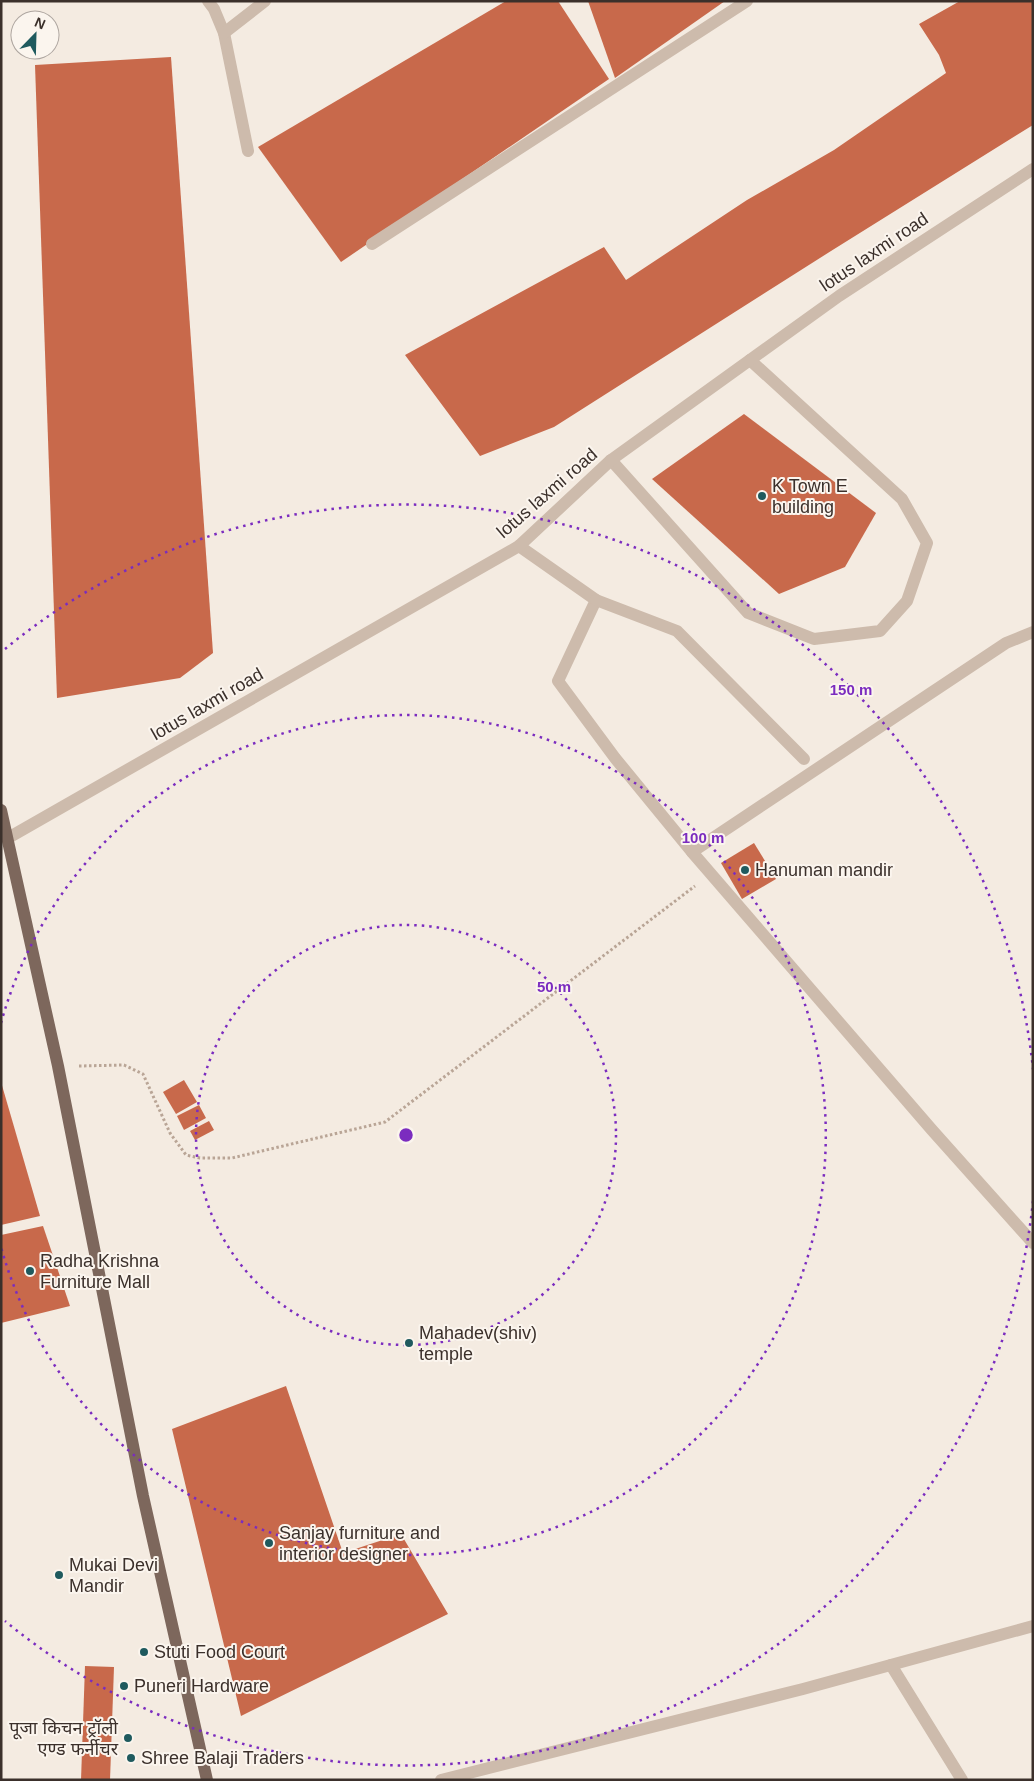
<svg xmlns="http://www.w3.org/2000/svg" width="1034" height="1781" viewBox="0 0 1034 1781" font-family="Helvetica,'Noto Sans Devanagari',sans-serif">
	<rect width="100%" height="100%" fill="#f4ebe1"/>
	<g fill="#c8694b">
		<polygon points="506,1 558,1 609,79 341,262 258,147"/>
		<polygon points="588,1 725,1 615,78"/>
		<polygon points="960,1 1033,1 1033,125 831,251 554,427 480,456 405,355 604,247 626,280 747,200 834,150 946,73 939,55 919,24"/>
		<polygon points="171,57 213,653 180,678 57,698 35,65"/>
		<polygon points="744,414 876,513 845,567 779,594 652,479"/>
		<polygon points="754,843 776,879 742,899 721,863"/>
		<polygon points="184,1080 197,1102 176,1114 163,1092"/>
		<polygon points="1,1082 40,1216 1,1225"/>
		<polygon points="199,1105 206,1118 184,1130 177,1116"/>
		<polygon points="209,1121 214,1130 195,1140 190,1131"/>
		<polygon points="43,1226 70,1306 1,1323 1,1235"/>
		<polygon points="286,1386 343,1553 401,1534 448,1614 241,1716 172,1429"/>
		<polygon points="85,1666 114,1667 110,1780 81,1780"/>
	</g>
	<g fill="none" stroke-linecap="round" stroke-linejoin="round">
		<polyline stroke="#b9a596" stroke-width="3" stroke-dasharray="2.5 2.5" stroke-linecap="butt" points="79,1066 124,1065 143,1074 170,1133 186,1155 200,1158 232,1158 385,1122 695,886"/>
		<polyline stroke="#cdbbac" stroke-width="12" points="692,852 1006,643 1033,632"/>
		<g stroke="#cdbbac" stroke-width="12">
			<polyline points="208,1 214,9 224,33 248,151"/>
			<polyline points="224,33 265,1"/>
			<polyline points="372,244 747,1"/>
			<polyline points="611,460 748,613 814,639 880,631 907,601 927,543 902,499 750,360"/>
			<polyline points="519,546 596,600 558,681 615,758 692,852 932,1130 1033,1243"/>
			<polyline points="596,600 677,631 804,759"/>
			<polyline points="8,838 519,546 611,460 839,296 1033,169"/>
			<polyline points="891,1665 962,1780"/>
			<polyline points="441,1780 803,1689 1033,1626"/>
		</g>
		<polyline stroke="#7d675c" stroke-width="12" points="1,810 58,1066 143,1496 207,1780"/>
	</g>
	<g fill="none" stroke="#7b2cbf" stroke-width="2.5" stroke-dasharray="2.5 5">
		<circle cx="406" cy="1135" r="210"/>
		<path d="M1 1023A420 420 0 1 1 1 1247"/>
		<path d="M1033 1201A630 630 0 0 1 5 1621M5 649A630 630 0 0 1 1033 1069"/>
	</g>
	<g fill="#1f5a5e" stroke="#fbf5ee" stroke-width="2">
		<circle cx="762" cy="496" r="5"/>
		<circle cx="745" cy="870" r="5"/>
		<circle cx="30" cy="1271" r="5"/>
		<circle cx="409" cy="1343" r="5"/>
		<circle cx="269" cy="1543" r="5"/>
		<circle cx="59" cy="1575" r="5"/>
		<circle cx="144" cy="1652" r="5"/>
		<circle cx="124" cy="1686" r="5"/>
		<circle cx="128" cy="1738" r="5"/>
		<circle cx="131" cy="1758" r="5"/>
	</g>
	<g text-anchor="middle" stroke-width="4" stroke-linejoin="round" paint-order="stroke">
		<g font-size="18" fill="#3b302b" stroke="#fbf5ee">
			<text transform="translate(874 252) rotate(-34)" y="6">lotus laxmi road</text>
			<text transform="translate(547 493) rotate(-41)" y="6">lotus laxmi road</text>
			<text transform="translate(207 704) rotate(-30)" y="6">lotus laxmi road</text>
		</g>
		<g font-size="18" fill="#3b302b" stroke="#fbf5ee" text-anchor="start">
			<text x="772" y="492">K Town E<tspan x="772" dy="21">building</tspan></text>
			<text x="755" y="876">Hanuman mandir</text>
			<text x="40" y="1267">Radha Krishna<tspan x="40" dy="21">Furniture Mall</tspan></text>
			<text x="419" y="1339">Mahadev(shiv)<tspan x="419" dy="21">temple</tspan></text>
			<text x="279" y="1539">Sanjay furniture and<tspan x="279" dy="21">interior designer</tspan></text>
			<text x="69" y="1571">Mukai Devi<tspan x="69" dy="21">Mandir</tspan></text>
			<text x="154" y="1658">Stuti Food Court</text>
			<text x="134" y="1692">Puneri Hardware</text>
			<text x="118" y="1734" text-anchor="end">पूजा किचन ट्रॉली<tspan x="118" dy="21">एण्ड फर्नीचर</tspan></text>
			<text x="141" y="1764">Shree Balaji Traders</text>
		</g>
	</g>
	<circle cx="406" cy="1135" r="8" fill="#7b2cbf" stroke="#fbf5ee" stroke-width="2.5"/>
	<g font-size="15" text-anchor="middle" font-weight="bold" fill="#7b2cbf" stroke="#fbf5ee" stroke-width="4" stroke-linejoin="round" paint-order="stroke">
		<text x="851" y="695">150 m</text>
		<text x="703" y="843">100 m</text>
		<text x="554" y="992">50 m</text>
	</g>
	<rect width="1034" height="1781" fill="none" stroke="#3b302b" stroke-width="5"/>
	<g transform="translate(35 35) rotate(23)"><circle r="24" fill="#fbf5ee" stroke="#aea6a0"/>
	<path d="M0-4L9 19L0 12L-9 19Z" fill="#1f5a5e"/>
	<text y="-8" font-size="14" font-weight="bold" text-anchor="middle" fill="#3b302b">N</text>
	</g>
</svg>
